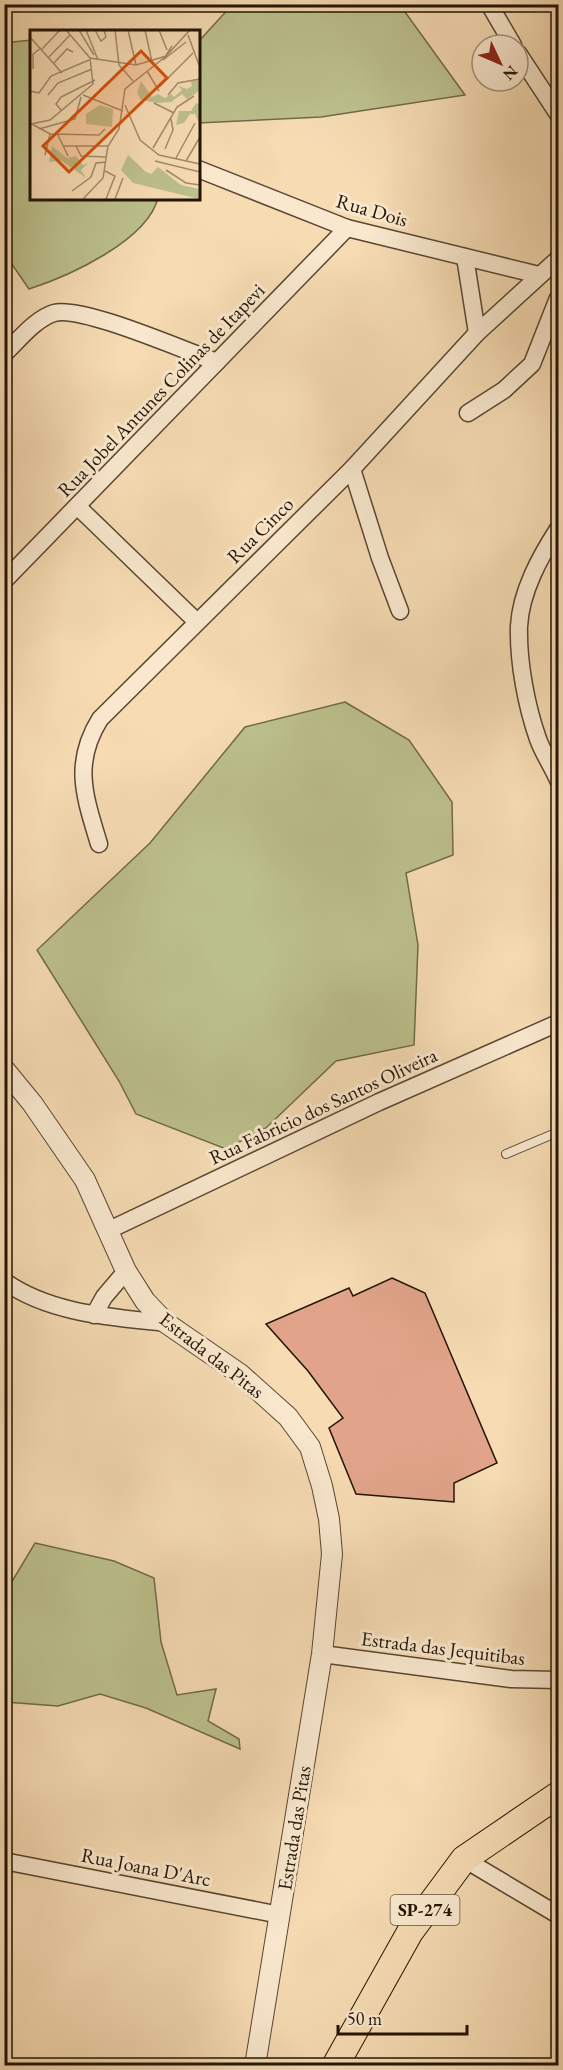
<svg xmlns="http://www.w3.org/2000/svg" width="563" height="2070" viewBox="0 0 563 2070" font-family="'EB Garamond',serif">
	<rect width="100%" height="100%" fill="#f6dbb3"/>
	<filter id="stains"><feTurbulence type="fractalNoise" baseFrequency=".00333" numOctaves="4"/><feColorMatrix values="0 0 0 0 .2 0 0 0 0 .09 0 0 0 0 .02 0 0 0 .5 -.17"/></filter>
	<radialGradient id="worn" r=".72"><stop offset=".6" stop-color="#630" stop-opacity="0"/><stop offset="1" stop-color="#630" stop-opacity=".3"/></radialGradient>
	<g fill="#bcc08d" stroke="#706a49" stroke-width="1.5">
		<polygon points="232,5 400,5 465,95 321,117 198,123 198,42"/>
		<path d="M31 40 32 198H158C147 241 69 276 29 289L5 254 4 43Z"/>
		<polygon points="345,702 409,740 452,802 453,855 406,873 418,945 414,1045 336,1061 266,1128 226,1149 136,1114 119,1081 37,950 150,843 245,727"/>
		<polygon points="35,1543 114,1561 154,1578 161,1642 177,1695 216,1689 208,1721 239,1739 240,1749 146,1708 100,1694 58,1706 5,1702 5,1593"/>
	</g>
	<polygon fill="#e1a48a" stroke="#231405" stroke-width="1.5" points="392,1278 425,1293 497,1463 454,1483 454,1502 356,1494 329,1428 343,1418 308,1371 266,1324 349,1288 353,1296"/>
	<g fill="none" stroke-linecap="round" stroke-linejoin="round">
		<g stroke="#584630" stroke-width="10">
			<polyline id="service" points="506,1154 558,1132"/>
		</g>
		<g stroke="#584630" stroke-width="19">
			<g id="minor">
				<polyline points="489,4 513,45"/>
				<polyline points="518,53 558,114"/>
				<polyline points="198,169 347,228 539,275"/>
				<polyline points="465,257 477,333"/>
				<path d="M4 354C19 340 35 319 54 313 81 305 185 351 217 362"/>
				<polyline points="468,413 504,390 532,364 558,298"/>
				<polyline points="352,469 380,558 400,611"/>
				<polyline points="77,506 197,622"/>
				<path d="M558 529C540 557 521 591 519 626 518 661 526 705 538 739 543 753 552 766 558 780"/>
				<polyline points="4,581 347,228"/>
				<path d="M99 844C85 797 72 764 100 719L352 469 477 333 558 259"/>
				<polyline points="107,1231 379,1102 558,1023"/>
				<path d="M4 1281C50 1314 112 1317 166 1323"/>
				<polyline points="94,1315 104,1297 126,1271"/>
				<polyline points="322,1654 511,1679 558,1680"/>
				<polyline points="464,1859 558,1915"/>
				<polyline points="4,1861 280,1915"/>
			</g>
		</g>
		<g stroke="#584630" stroke-width="22">
			<polyline id="tertiary" points="4,1069 32,1103 85,1180 126,1271 145,1301 166,1323 240,1374 288,1417 310,1447 322,1486 329,1519 332,1554 322,1654 255,2066"/>
		</g>
		<g stroke="#231405" stroke-width="28">
			<polyline id="primary" points="335,2066 410,1932 464,1859 558,1795"/>
		</g>
		<use href="#service" stroke="#f9e8ce" stroke-width="8"/>
		<use href="#minor" stroke="#f9e8ce" stroke-width="16"/>
		<use href="#tertiary" stroke="#f9e8ce" stroke-width="20"/>
		<use href="#primary" stroke="#f6dbb3" stroke-width="26"/>
	</g>
	<g text-anchor="middle" stroke-width="6" stroke-linejoin="round" paint-order="stroke">
		<rect fill="#f9e8ce" stroke="#635441" stroke-width="1.5" x="390.5" y="1895" width="69" height="30" rx="4.5"/>
		<g font-size="18" font-weight="bold" fill="#231405">
			<text x="425" y="1916">SP-274</text>
		</g>
		<g font-size="20" fill="#231405" stroke="#f9e8ce">
			<text transform="translate(372 210) rotate(16)" y="7">Rua Dois</text>
			<text transform="translate(161 390) rotate(-46)" y="7">Rua Jobel Antunes Colinas de Itapevi</text>
			<text transform="translate(260 530) rotate(-45)" y="7">Rua Cinco</text>
			<text transform="translate(323 1106) rotate(-25)" y="7">Rua Fabricio dos Santos Oliveira</text>
			<text transform="translate(212 1355) rotate(38)" y="7">Estrada das Pitas</text>
			<text transform="translate(443 1648) rotate(7)" y="7">Estrada das Jequitibas</text>
			<text transform="translate(294 1828) rotate(-81)" y="7">Estrada das Pitas</text>
			<text transform="translate(146 1867) rotate(11)" y="7">Rua Joana D'Arc</text>
		</g>
	</g>
	<g transform="translate(30 30)">
		<rect width="170" height="170" fill="#f6dbb3"/>
		<path d="M169 50V61L157 69 152 64 141 72 127 73 111 70 107 63 111 51 122 67 128 64 135 68 141 64 144 67 152 60 148 56 157 59 162 56 161 51ZM166 73 169 74V93L165 84H160L154 93 146 95 149 81H161ZM70 75 83 79 82 97 56 94V84ZM22 116 37 128 46 126 53 135 58 133 51 140 56 148 32 131 19 132ZM98 125 116 142 121 144 128 137 151 155 169 159V169L103 153 91 140Z" fill="#bcc08d"/>
		<path fill="none" stroke="#a28b6d" stroke-width="1.5" d="M36 0 60 28 106 35 136 26 160 0M49 0 64 25M56 0 68 30M65 0 71 11 76 7 74 0M85 0 89 35 103 51M98 0 106 35M115 0 122 32M129 0 137 20M158 5 169 35M0 7 32 43M142 16 133 30 156 12M12 19 30 0M19 27 40 5M24 33 37 19 43 22M3 39V24L11 18M117 41 129 61M129 57 163 23M0 61 9 63 21 46 59 30M18 65 28 53 62 39M53 65 93 81M138 65 148 53 170 49M124 73 144 83M95 75 110 110 129 125 170 134M31 80 26 74 31 67 65 50M0 93 20 104 69 105 75 99M1 94 20 90 63 54 60 28M9 99 45 89 51 67M28 105 38 126M34 116H78M46 116 51 126 76 127M123 118 147 77 164 66M135 119 143 100 141 89M15 125 20 104M146 128 165 93M125 131 170 142M156 131 170 107M136 140 156 153 170 155M75 141 85 146 76 169M42 161 61 147 66 133 76 132M53 169 73 148 78 116 89 99 95 59 135 27M85 169 93 148"/>
		<path fill="#d4520b" fill-opacity="0.15" stroke="#d4520b" stroke-width="3" d="M111 21 137 48 39 142 13 116Z"/>
		<rect width="170" height="170" fill="none" stroke="#231405" stroke-width="3"/>
	</g>
	<rect width="563" height="2070" fill="none" stroke="#f6dbb3" stroke-width="24"/>
	<rect x="6" y="6" width="551" height="2058" fill="none" stroke="#231405" stroke-width="3"/>
	<rect x="12" y="12" width="539" height="2046" fill="none" stroke="#231405" stroke-width="1.5"/>
	<g transform="translate(500 63) rotate(134)"><circle r="28" fill="#f9e8ce" stroke="#a3937e" stroke-width="1.5"/>
	<path d="M0-4.5L10 22L0 15L-10 22Z" fill="#8f2418"/>
	<text y="-9" font-size="16" font-weight="bold" text-anchor="middle" fill="#231405">N</text>
	</g>
	<path d="M338 2025v9h129v-9" fill="none" stroke="#231405" stroke-width="3"/>
	<text x="347" y="2025" font-size="18" fill="#231405" stroke="#f9e8ce" stroke-width="4.5" paint-order="stroke">50 m</text>
	<rect width="100%" height="100%" filter="url(#stains)"/>
	<rect width="100%" height="100%" fill="url(#worn)"/>
</svg>
